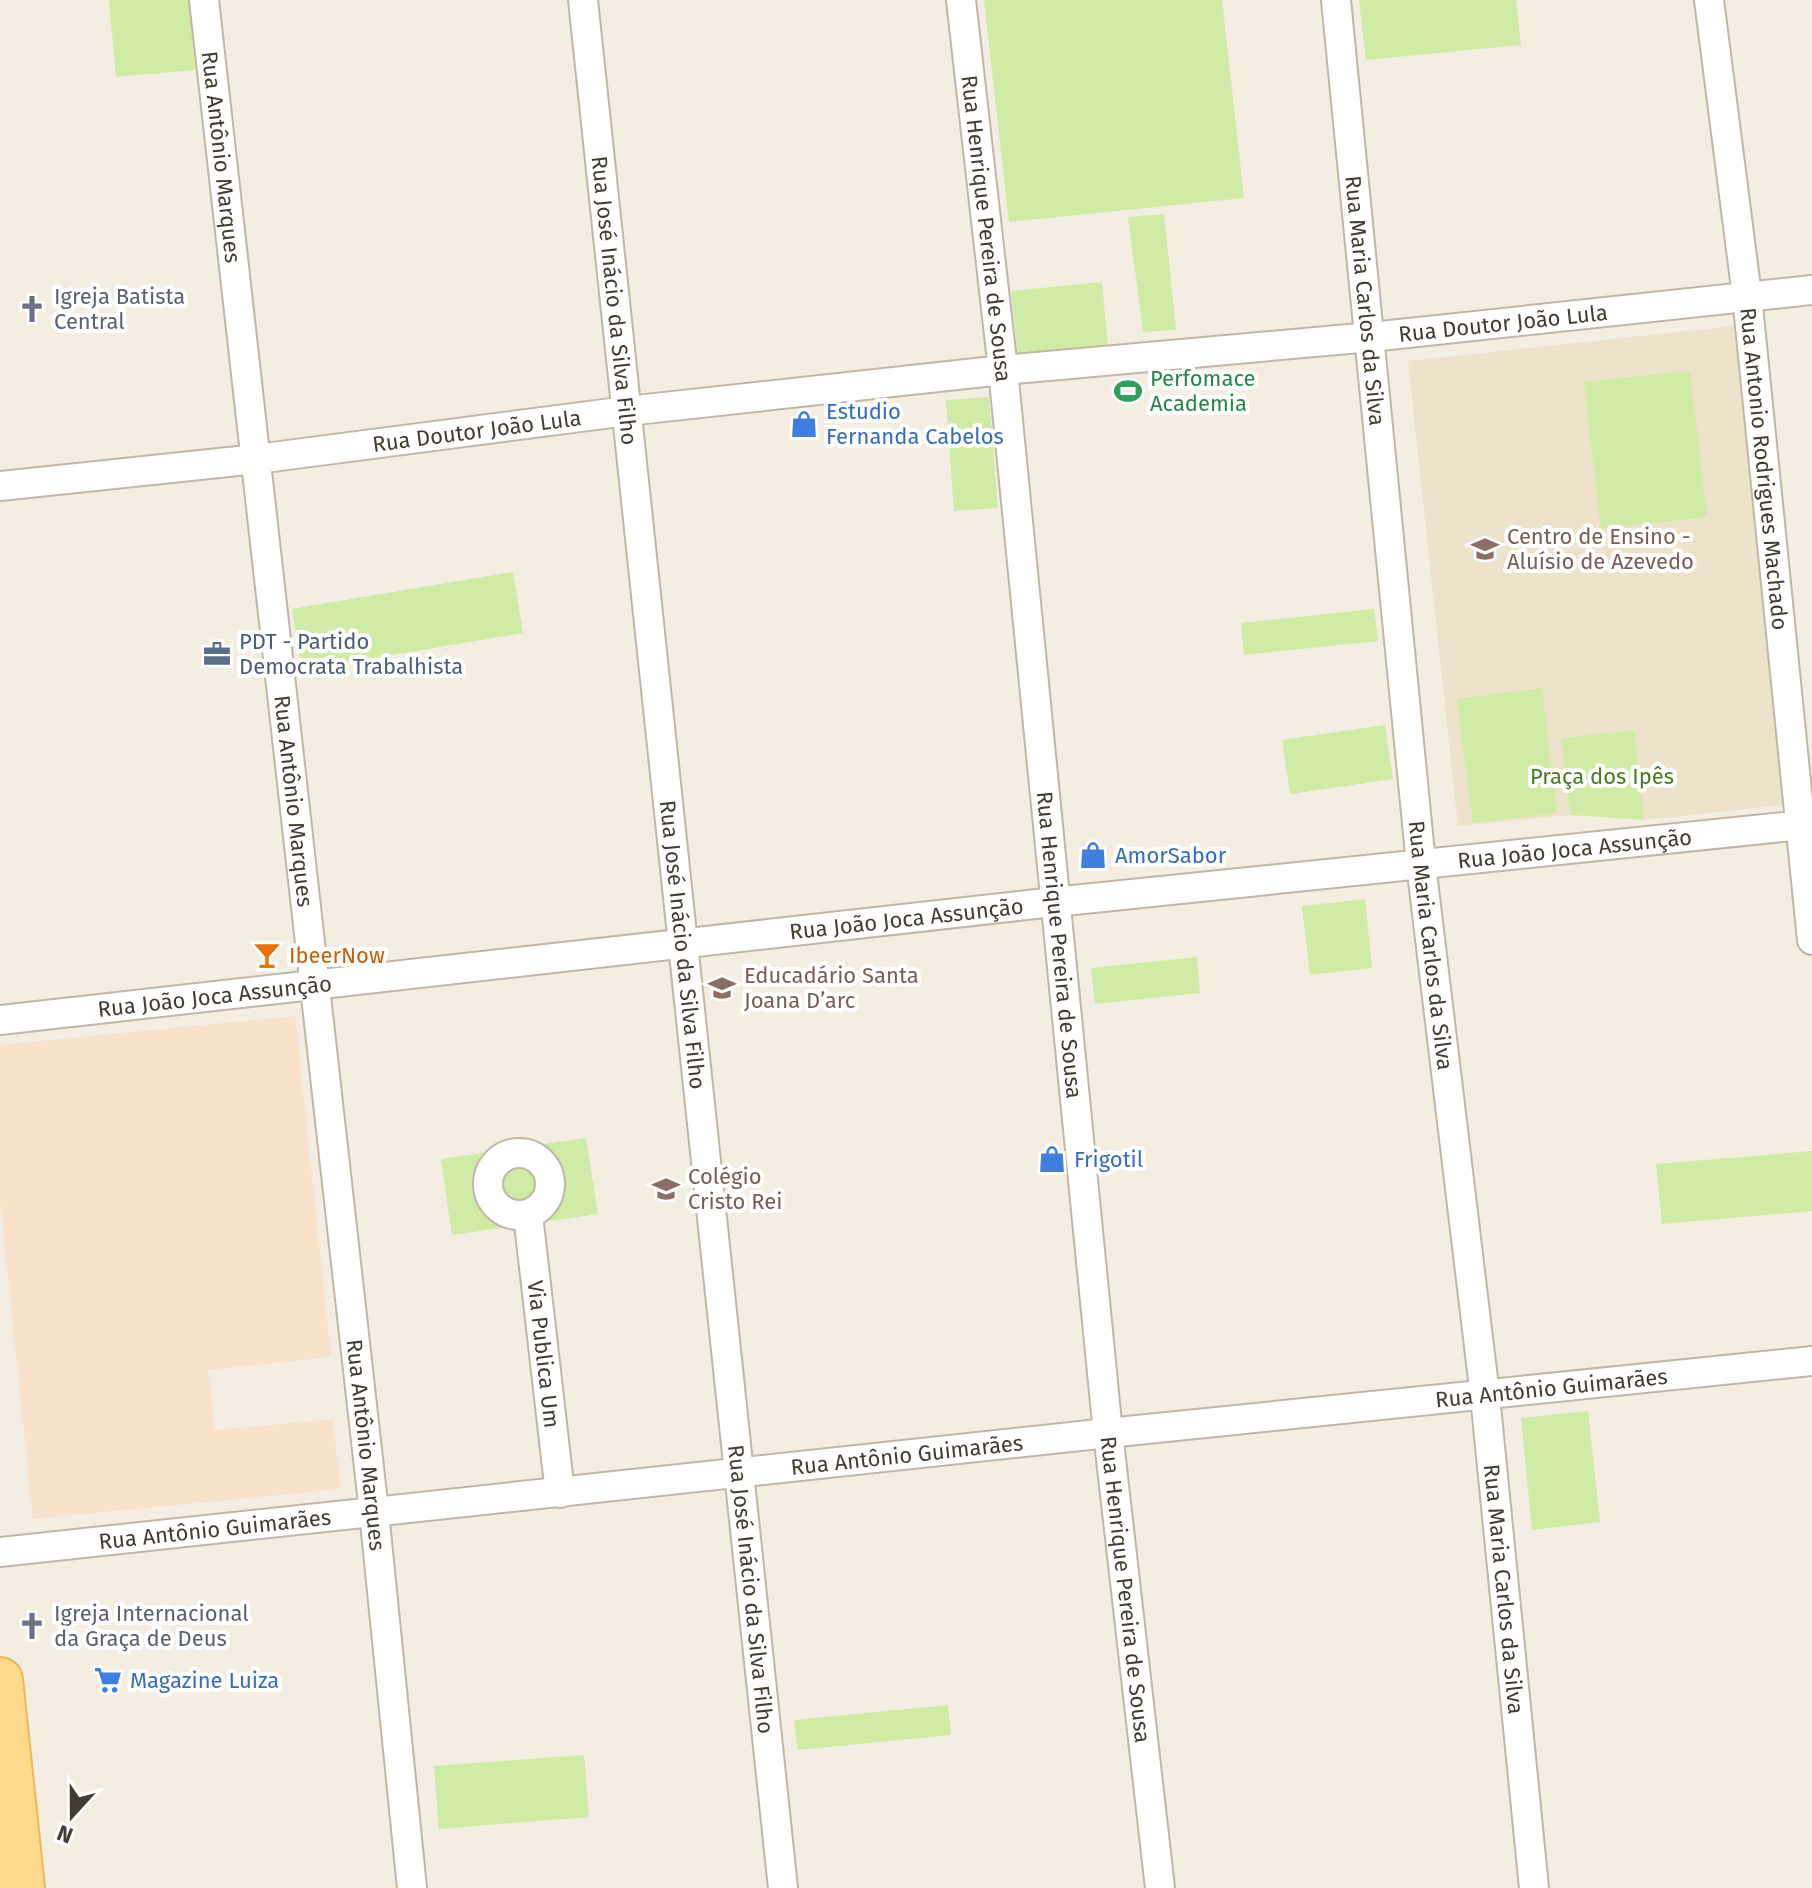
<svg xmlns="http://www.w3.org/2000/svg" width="1812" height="1888" viewBox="0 0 1812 1888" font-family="'Fira Sans',sans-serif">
	<rect width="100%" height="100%" fill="#f3ede2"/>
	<polygon fill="#f8e2ca" points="295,1016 331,1357 208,1370 215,1430 333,1419 340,1489 33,1519 0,1200 0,1045"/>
	<polygon fill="#ede2ca" points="1734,326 1791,804 1644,820 1633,730 1562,738 1570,815 1458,826 1408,361"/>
	<g fill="#cfeba6">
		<polygon points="109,0 189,0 195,70 116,77"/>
		<polygon points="984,0 1222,0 1244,198 1009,222"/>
		<polygon points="1359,0 1516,0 1521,45 1366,60"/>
		<polygon points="1164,214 1176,330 1143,332 1128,217"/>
		<polygon points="1102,282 1108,348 1018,357 1011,291"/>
		<polygon points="1690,371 1707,517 1601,529 1584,382"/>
		<polygon points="989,397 998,508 954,511 946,400"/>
		<polygon points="513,572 523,633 302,670 292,609"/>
		<polygon points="1374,609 1378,641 1244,655 1241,623"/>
		<polygon points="1542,688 1557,813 1473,823 1457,699"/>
		<polygon points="1385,725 1393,779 1290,794 1282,740"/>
		<polygon points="1634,730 1644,820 1570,815 1561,738"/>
		<polygon points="1365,899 1372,968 1310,975 1302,906"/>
		<polygon points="1197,957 1200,993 1095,1004 1091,968"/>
		<polygon points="586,1138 598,1214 452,1235 441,1159"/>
		<polygon points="1812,1151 1812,1211 1662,1224 1656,1164"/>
		<polygon points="1588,1411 1600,1522 1532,1530 1521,1418"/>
		<polygon points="948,1705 951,1735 798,1750 794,1720"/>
		<polygon points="584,1755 589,1817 439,1829 434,1766"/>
	</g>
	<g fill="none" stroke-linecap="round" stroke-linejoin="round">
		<g stroke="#c1b7a7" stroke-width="32">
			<g id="minor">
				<path id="s1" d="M204 0 374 1512 412 1888"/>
				<path id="s2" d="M583 0 783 1888"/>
				<path id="s3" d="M961 0 1003 370 1108 1433 1160 1888"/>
				<path id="s4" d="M1336 0 1421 864 1485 1396 1534 1888"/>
				<path id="s5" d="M1709 0 1747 296 1812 940"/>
				<path id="s6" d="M0 486 257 459 627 411 1003 370 1371 337 1812 290"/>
				<path id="s7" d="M0 1020 1054 902 1812 824"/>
				<circle cx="519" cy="1184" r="31"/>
				<path id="s8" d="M528 1215 560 1493"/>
				<path id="s9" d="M0 1552 1108 1433 1812 1361"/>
			</g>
		</g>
		<g stroke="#eeb955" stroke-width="48">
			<polyline id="primary" points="0,1680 22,1888"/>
		</g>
		<use href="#minor" stroke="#fff" stroke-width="28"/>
		<use href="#primary" stroke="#ffda8e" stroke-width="44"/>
	</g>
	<defs>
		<g id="church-bare" transform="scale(2.16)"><path d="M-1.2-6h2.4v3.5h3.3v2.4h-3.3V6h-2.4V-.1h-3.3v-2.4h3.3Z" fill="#6b7280" stroke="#fff" stroke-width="2.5" paint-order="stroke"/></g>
		<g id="stadium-bare" transform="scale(2.16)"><path d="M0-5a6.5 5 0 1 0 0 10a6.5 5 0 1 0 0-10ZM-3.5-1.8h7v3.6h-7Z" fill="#2e9e5b" stroke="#fff" stroke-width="2.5" paint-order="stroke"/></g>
		<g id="shop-bare" transform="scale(2.16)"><path d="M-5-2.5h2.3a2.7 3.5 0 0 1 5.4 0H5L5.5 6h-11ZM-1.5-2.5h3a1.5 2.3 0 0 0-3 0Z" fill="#3f7fe0" stroke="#fff" stroke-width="2.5" paint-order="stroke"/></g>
		<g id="school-bare" transform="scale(2.16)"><path d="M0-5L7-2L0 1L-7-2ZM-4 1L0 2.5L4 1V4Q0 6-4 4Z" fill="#8d6e63" stroke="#fff" stroke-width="2.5" paint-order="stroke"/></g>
		<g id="office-bare" transform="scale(2.16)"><path d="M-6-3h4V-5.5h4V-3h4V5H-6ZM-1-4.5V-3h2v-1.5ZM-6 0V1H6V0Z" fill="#5c6f8a" stroke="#fff" stroke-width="2.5" paint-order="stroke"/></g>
		<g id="bar-bare" transform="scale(2.16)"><path d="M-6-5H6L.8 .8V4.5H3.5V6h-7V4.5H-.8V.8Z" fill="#e8710a" stroke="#fff" stroke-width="2.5" paint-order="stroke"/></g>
		<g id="supermarket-bare" transform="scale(2.16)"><path d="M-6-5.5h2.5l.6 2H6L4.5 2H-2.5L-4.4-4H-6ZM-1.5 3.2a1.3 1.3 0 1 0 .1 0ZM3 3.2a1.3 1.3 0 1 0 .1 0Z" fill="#3f7fe0" stroke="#fff" stroke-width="2.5" paint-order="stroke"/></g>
	</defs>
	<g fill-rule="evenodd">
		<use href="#church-bare" x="32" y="309"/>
		<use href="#stadium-bare" x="1128" y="391"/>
		<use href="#shop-bare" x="804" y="424"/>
		<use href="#school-bare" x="1485" y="549"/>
		<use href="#office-bare" x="217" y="654"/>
		<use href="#shop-bare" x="1093" y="855"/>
		<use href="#bar-bare" x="267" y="955"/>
		<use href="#school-bare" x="722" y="988"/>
		<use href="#shop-bare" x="1052" y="1159"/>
		<use href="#school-bare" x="666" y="1189"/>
		<use href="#church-bare" x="32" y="1626"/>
		<use href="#supermarket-bare" x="108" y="1680"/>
	</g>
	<g text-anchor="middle" stroke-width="8" stroke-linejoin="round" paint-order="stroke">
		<g font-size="22" fill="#443c32" stroke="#fff">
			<text dy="8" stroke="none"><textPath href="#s1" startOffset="158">Rua Antônio Marques</textPath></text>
			<text dy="8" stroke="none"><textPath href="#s3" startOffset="230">Rua Henrique Pereira de Sousa</textPath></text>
			<text dy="8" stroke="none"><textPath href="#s2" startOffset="302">Rua José Inácio da Silva Filho</textPath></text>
			<text dy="8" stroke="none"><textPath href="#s4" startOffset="302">Rua Maria Carlos da Silva</textPath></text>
			<text dy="8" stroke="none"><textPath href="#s6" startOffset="1512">Rua Doutor João Lula</textPath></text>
			<text dy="8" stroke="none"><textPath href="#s6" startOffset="480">Rua Doutor João Lula</textPath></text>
			<text dy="8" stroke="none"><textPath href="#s5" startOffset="472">Rua Antonio Rodrigues Machado</textPath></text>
			<text dy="8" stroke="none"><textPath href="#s1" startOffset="806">Rua Antônio Marques</textPath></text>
			<text dy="8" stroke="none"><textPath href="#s7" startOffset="1584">Rua João Joca Assunção</textPath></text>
			<text dy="8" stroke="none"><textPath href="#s7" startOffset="912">Rua João Joca Assunção</textPath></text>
			<text dy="8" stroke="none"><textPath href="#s2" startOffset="950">Rua José Inácio da Silva Filho</textPath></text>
			<text dy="8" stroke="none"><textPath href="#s3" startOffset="950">Rua Henrique Pereira de Sousa</textPath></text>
			<text dy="8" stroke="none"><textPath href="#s4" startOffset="950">Rua Maria Carlos da Silva</textPath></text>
			<text dy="8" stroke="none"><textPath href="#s7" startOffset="216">Rua João Joca Assunção</textPath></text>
			<text dy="8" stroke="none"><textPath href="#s8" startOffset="140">Via Publica Um</textPath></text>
			<text dy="8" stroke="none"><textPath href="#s9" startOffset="1560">Rua Antônio Guimarães</textPath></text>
			<text dy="8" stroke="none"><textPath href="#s1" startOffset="1454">Rua Antônio Marques</textPath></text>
			<text dy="8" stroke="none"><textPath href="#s9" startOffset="912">Rua Antônio Guimarães</textPath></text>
			<text dy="8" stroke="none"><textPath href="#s9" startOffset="216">Rua Antônio Guimarães</textPath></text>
			<text dy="8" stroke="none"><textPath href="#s2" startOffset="1598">Rua José Inácio da Silva Filho</textPath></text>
			<text dy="8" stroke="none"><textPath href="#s4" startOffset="1598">Rua Maria Carlos da Silva</textPath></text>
			<text dy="8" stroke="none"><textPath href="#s3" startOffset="1598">Rua Henrique Pereira de Sousa</textPath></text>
		</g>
		<g font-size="22" fill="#5b616d" stroke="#fff" text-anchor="start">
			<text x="54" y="304">Igreja Batista<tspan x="54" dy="25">Central</tspan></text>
			<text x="54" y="1621">Igreja Internacional<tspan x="54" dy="25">da Graça de Deus</tspan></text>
		</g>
		<g font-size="22" fill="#27864d" stroke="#fff" text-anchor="start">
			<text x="1150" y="386">Perfomace<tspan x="1150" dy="25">Academia</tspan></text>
		</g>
		<g font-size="22" fill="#366cbe" stroke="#fff" text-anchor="start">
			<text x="826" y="419">Estudio<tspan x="826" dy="25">Fernanda Cabelos</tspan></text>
			<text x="1115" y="863">AmorSabor</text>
			<text x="1074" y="1167">Frigotil</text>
			<text x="130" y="1688">Magazine Luiza</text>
		</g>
		<g font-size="22" fill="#785e54" stroke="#fff" text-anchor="start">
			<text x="1507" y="544">Centro de Ensino -<tspan x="1507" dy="25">Aluísio de Azevedo</tspan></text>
			<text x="744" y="983">Educadário Santa<tspan x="744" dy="25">Joana D’arc</tspan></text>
			<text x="688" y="1184">Colégio<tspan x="688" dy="25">Cristo Rei</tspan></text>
		</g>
		<g font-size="22" fill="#4e5e75" stroke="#fff" text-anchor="start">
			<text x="239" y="649">PDT - Partido<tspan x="239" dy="25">Democrata Trabalhista</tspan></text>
		</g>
		<g font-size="22" fill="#477a21" stroke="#fff">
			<text x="1602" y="784">Praça dos Ipês</text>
		</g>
		<g font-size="22" fill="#c56008" stroke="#fff" text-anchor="start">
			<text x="289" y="963">IbeerNow</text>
		</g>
	</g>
	<g transform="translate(72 1816) rotate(201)" stroke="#ffffff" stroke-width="6" paint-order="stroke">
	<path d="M0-6L14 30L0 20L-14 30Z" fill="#443c32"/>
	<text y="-12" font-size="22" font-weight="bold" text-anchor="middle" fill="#443c32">N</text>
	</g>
</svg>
